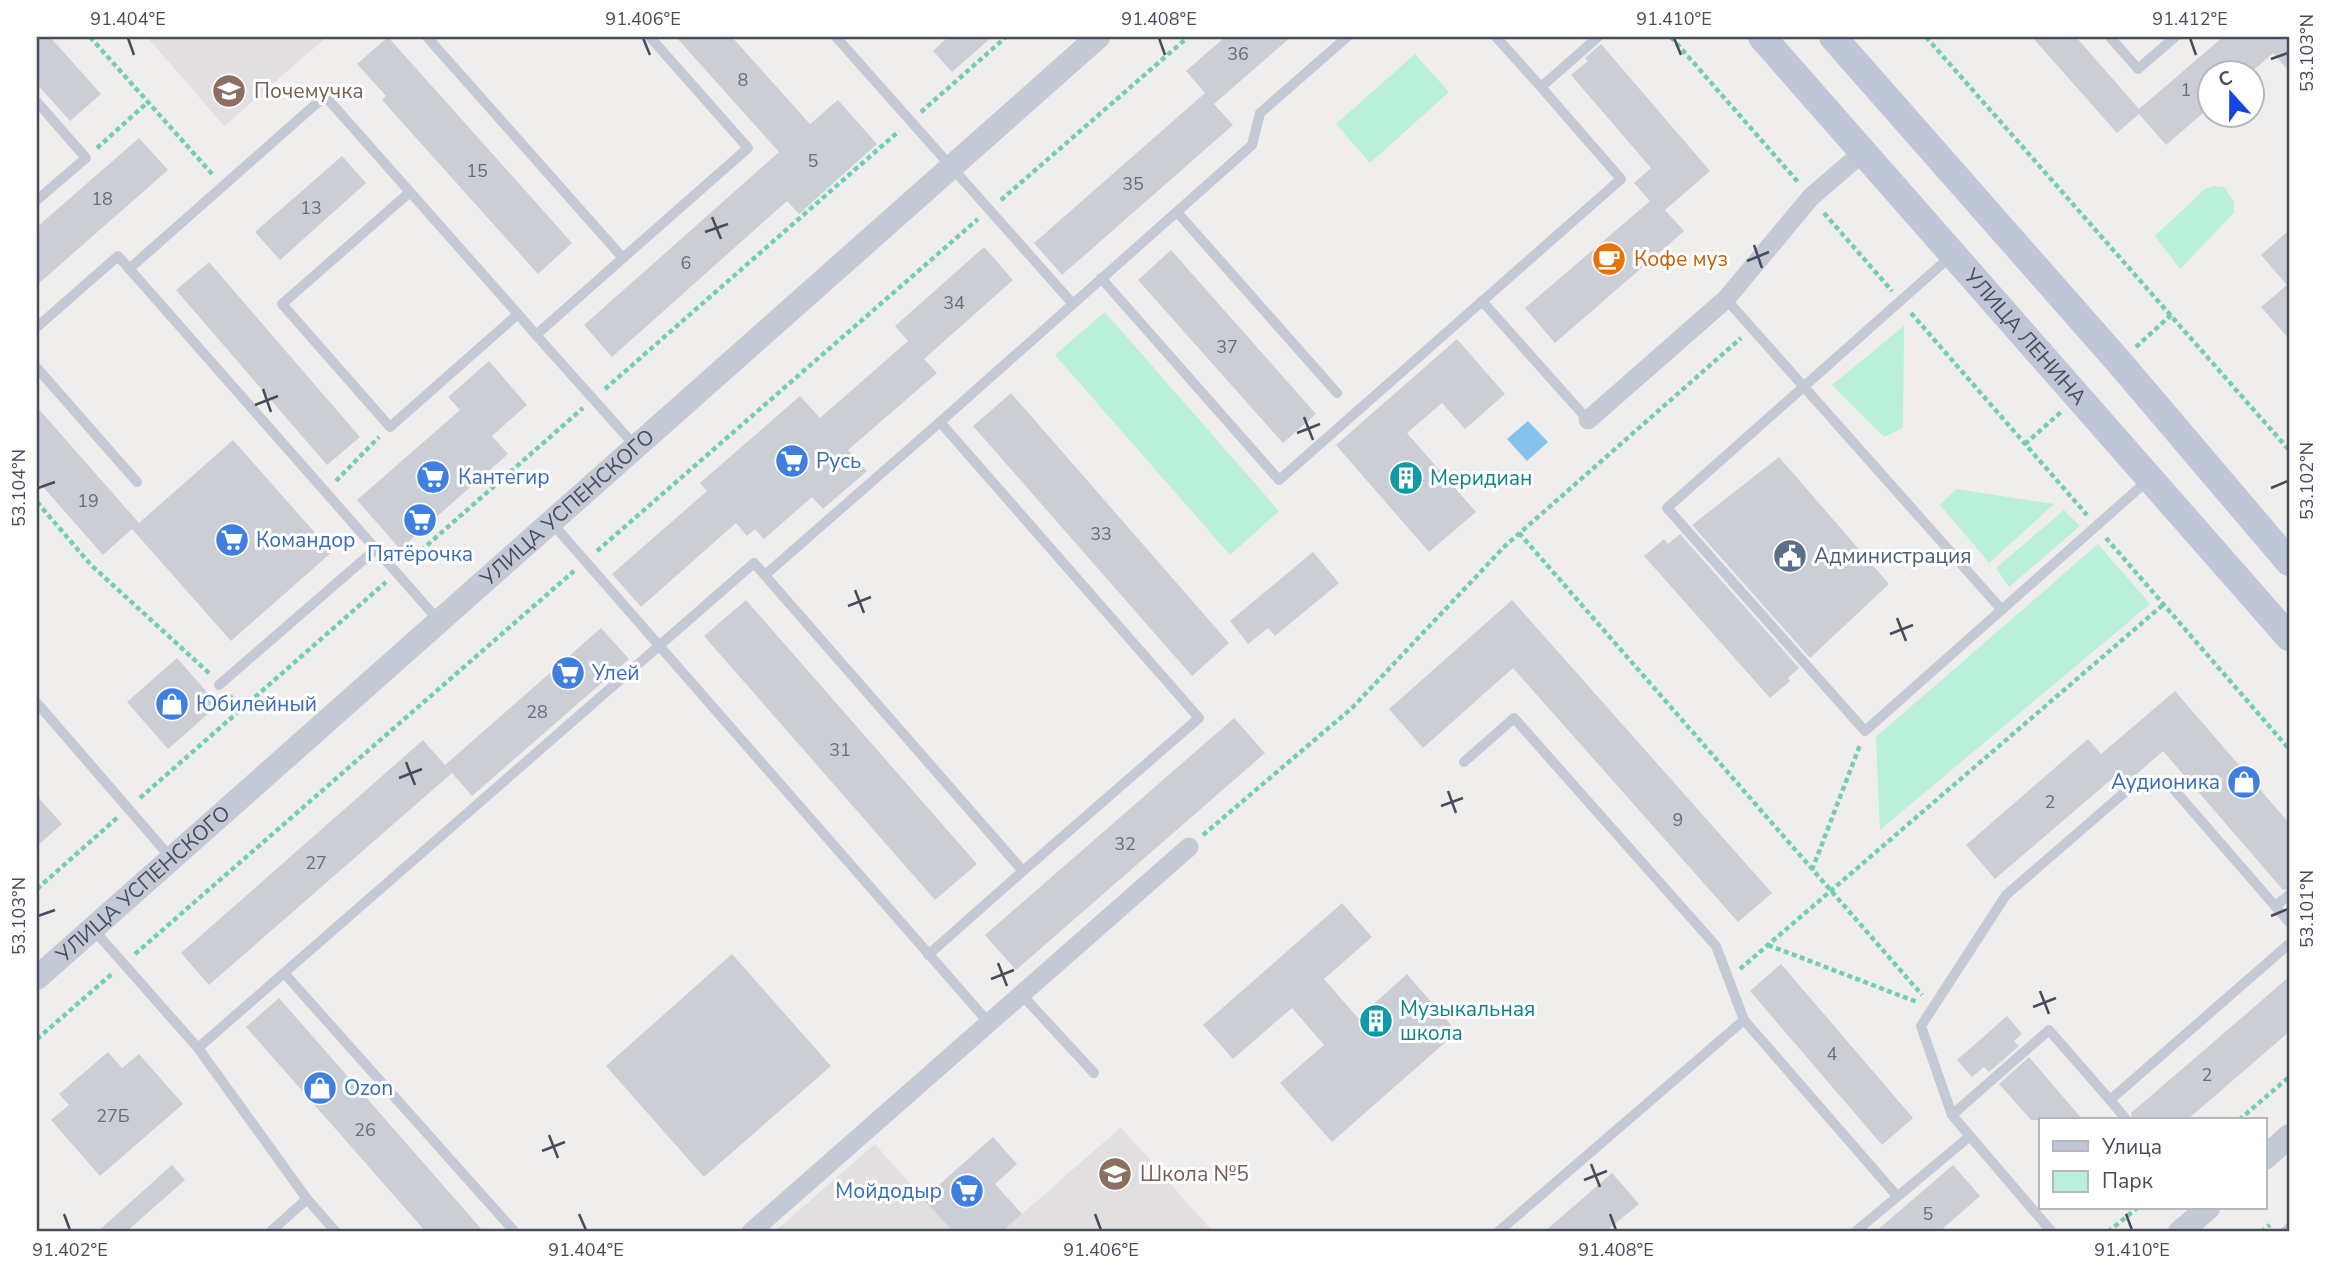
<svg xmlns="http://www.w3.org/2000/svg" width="2326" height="1269" viewBox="0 0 2326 1269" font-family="'Nunito Sans',sans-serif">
	<rect width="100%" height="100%" fill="#f0eeed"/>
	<g fill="#e1dfdf">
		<polygon points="147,37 327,37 224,126"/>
		<polygon points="1121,1127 1213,1232 1001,1232 1022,1214"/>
		<polygon points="875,1144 952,1232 774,1232"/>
	</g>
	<g fill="#baefd9">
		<polygon points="1415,54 1449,92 1370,163 1336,124"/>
		<polygon points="2214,186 2224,187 2234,202 2234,213 2180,269 2155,236 2205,189"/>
		<polygon points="1105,312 1279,511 1230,555 1055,355"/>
		<polygon points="1904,326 1903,428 1884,437 1832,385"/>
		<polygon points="1956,489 2054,504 1989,563 1940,505"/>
		<polygon points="2064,510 2080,526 2009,587 1996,568"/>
		<polygon points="2098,544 2150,604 1880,830 1876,737"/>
	</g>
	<polygon fill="#85c3ee" points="1528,421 1548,442 1527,461 1507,439"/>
	<g fill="#ccced5">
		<polygon points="37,37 50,37 101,94 70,121 37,84"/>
		<polygon points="388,37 572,243 538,274 382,100 386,96 357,64"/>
		<polygon points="676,37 732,37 810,124 838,100 877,144 799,214 787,201 612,357 584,325 779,152"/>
		<polygon points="948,37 992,37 952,72 933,51"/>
		<polygon points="1225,37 1291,37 1214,104 1233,125 1062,275 1034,243 1205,93 1186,71"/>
		<polygon points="2032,37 2076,37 2139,109 2223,37 2289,37 2289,71 2273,53 2249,74 2210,74 2210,107 2166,145 2139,114 2117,133"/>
		<polygon points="1601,44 1710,171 1665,210 1684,231 1555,343 1525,308 1650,201 1634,183 1651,168 1571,75 1588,61 1585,58"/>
		<polygon points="139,138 168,170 37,285 37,227"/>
		<polygon points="342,156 366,183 280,260 255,232"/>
		<polygon points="2289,230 2289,339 2261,307 2287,285 2261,255"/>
		<polygon points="984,247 1013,280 924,359 937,373 848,450 867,471 823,509 812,497 764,539 755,529 747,536 736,523 641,607 612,574 707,491 700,483 800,396 820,418 908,341 895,326"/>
		<polygon points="1171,250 1316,414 1283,443 1138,280"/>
		<polygon points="209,262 360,437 327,465 176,290"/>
		<polygon points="1457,339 1505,394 1465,429 1442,403 1407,433 1476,512 1429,552 1336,445"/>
		<polygon points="489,361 527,405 492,436 508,454 400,549 357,500 460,410 448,397"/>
		<polygon points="1011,393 1229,643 1192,676 973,426"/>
		<polygon points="37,407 139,523 233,440 332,552 231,641 132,529 103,555 37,480"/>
		<polygon points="1779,457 1889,584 1810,658 1692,525"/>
		<polygon points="1680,534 1799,668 1788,678 1790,681 1770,698 1644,556 1664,539 1668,544"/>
		<polygon points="1313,552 1339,583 1275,636 1268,628 1248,644 1230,621"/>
		<polygon points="746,600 977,864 935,900 704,636"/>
		<polygon points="1512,600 1772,893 1738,922 1513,668 1423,748 1389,709"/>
		<polygon points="601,628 629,659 472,796 445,765"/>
		<polygon points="177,658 218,705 168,749 127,702"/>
		<polygon points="2175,691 2289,823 2289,889 2283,890 2163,751 2131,779 2127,780 2120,772 1995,879 1966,845 2088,739 2101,754"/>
		<polygon points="1234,718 1265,753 1016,970 985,935"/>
		<polygon points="423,740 452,773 209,985 181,953"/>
		<polygon points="37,796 62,824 37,846"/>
		<polygon points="1342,903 1372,937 1324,979 1358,1018 1407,974 1457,1032 1332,1142 1280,1083 1324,1045 1292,1008 1233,1059 1203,1025"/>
		<polygon points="732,954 831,1066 704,1177 606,1066"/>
		<polygon points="1781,964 1913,1118 1882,1145 1750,991"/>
		<polygon points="2289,977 2289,1032 2187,1120 2132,1120 2131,1113"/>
		<polygon points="279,998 484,1232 426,1232 246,1027"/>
		<polygon points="2007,1016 2022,1034 2014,1041 2019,1046 1989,1072 1984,1067 1972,1077 1957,1060"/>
		<polygon points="108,1052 122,1068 139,1054 183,1104 100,1176 51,1120 69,1105 59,1094"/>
		<polygon points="2029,1057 2083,1120 2031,1120 1999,1084"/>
		<polygon points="993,1137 1017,1164 995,1184 1022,1214 1001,1232 953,1232 923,1199"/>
		<polygon points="172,1165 185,1180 126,1232 97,1232"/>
		<polygon points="1953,1165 1980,1196 1939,1232 1875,1232"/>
		<polygon points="1612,1173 1639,1204 1605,1232 1544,1232"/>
	</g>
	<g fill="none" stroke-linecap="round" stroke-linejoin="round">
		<g stroke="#71ceb3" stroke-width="4.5" stroke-dasharray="5 3.5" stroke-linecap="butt">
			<polyline points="90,37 213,175"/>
			<polyline points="1671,37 1798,182"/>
			<polyline points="1926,37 2289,450"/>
			<polyline points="921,112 1006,37"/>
			<polyline points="97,148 148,102"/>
			<polyline points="1001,200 1188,37"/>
			<polyline points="1824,213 1892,291"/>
			<polyline points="1911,313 2087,515"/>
			<polyline points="2136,347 2171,315"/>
			<polyline points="605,389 899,131"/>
			<polyline points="2025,444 2061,412"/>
			<polyline points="336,481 379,437"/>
			<polyline points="37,502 91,565 210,674"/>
			<polyline points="1519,533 1922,995"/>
			<polyline points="2106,538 2289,749"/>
			<polyline points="597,551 978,219"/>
			<polyline points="408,562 583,408"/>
			<polyline points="230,696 241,709"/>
			<polyline points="140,798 386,582"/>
			<polyline points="1203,835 1352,708 1505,546 1741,338"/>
			<polyline points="1812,870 1860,745"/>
			<polyline points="37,889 118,817"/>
			<polyline points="1768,945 1917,1002"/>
			<polyline points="135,954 574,571"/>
			<polyline points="1740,969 2164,604"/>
			<polyline points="37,1039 113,973"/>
			<polyline points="2239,1120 2289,1077"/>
			<polyline points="2108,1232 2137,1208"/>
			<polyline points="2261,1232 2270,1225"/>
		</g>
		<g stroke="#c3c9d5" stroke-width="10">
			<polyline points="427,37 623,258 536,335 636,447"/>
			<polyline points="836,37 1073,304 940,422"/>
			<polyline points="1496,37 1541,87 1598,37"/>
			<polyline points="2110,37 2138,69 2175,37"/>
			<polyline points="37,102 86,158 37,200"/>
			<polyline points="1177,212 1337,393"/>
			<polyline points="1951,256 1667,508 1865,731 2147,481"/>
			<polyline points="623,258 748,148 650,37"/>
			<polyline points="129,269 325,96 410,192"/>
			<polyline points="1101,278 1279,480 1621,179 1541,87"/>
			<polyline points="1726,299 2002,610"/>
			<polyline points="1482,301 1588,420"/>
			<polyline points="1073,304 1252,145 1260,113 1347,37"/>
			<polyline points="518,314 410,192 282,304 390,427 518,314 536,335"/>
			<polyline points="37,327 118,256 439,621"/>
			<polyline points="37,368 137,482"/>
			<polyline points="552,523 989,1023"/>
			<polyline points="765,575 940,422 1199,718 1023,871"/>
			<polyline points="219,685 376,549"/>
			<polyline points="37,703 171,858"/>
			<polyline points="1464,762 1514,718 1716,946 1744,1020 1498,1232"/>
			<polyline points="2275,906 2288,896"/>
			<polyline points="93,929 198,1048 754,563 1023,871 928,955"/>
			<polyline points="284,973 515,1232"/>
			<polyline points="1022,995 1094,1073"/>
			<polyline points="1744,1020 1897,1196"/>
			<polyline points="198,1048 307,1199 336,1232"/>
			<polyline points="2110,1100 2125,1118"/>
			<polyline points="1952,1115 2049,1030 2110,1100 2289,944"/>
			<polyline points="270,1232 307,1199"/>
			<polyline points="1855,1232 1970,1136"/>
			<polyline points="2052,1232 1952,1115 1921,1026 2006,895 2132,786 2170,785 2289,922"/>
			<polyline points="2285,1232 2289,1228"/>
		</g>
		<g stroke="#c3c9d5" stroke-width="19">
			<polyline points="1588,420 1726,299 1811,197 1863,152"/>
			<polyline points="751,1232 1189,847"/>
		</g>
		<g stroke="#c3c9d5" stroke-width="24">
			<path id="s1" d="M37 978 1098 37"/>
			<polyline points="2265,1158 2289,1136"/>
			<polyline points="2180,1232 2208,1208"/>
		</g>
		<g stroke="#bfc6d7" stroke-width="28">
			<path id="s2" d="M1762 37 2289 637"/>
			<polyline points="1833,37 2119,362 2289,562"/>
		</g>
	</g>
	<path fill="none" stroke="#454c5b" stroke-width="2.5" d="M128 38 134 55M643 38 650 55M1159 38 1165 55M1674 38 1681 55M2190 38 2196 55M2271 59 2288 53M712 217 721 239M705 232 728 224M1754 245 1762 268M1747 261 1769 252M263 389 271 412M255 405 278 396M1304 417 1313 440M1297 433 1320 424M38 488 55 482M2271 488 2288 481M855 590 864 613M848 606 871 597M1897 618 1906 641M1890 634 1913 625M406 762 415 785M399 778 422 769M1448 791 1456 813M1441 806 1463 798M38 916 55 910M2271 916 2288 909M998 963 1007 986M991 979 1014 970M2040 991 2049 1014M2033 1007 2056 998M549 1135 558 1158M542 1151 565 1142M1591 1164 1600 1187M1584 1180 1607 1171M64 1214 70 1230M579 1214 586 1230M1095 1214 1101 1230M1610 1214 1616 1230M2126 1214 2132 1230"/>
	<defs>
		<g id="school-disc" transform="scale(1.75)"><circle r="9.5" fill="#8d6e63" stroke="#fff"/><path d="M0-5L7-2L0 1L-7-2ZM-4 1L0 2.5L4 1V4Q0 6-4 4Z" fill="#fff"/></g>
		<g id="cafe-disc" transform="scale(1.75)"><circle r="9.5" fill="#e8710a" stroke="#fff"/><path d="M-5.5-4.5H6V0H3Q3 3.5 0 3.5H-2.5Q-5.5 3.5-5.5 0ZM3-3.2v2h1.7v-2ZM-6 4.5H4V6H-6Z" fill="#fff"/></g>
		<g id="supermarket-disc" transform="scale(1.75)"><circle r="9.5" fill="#3f7fe0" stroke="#fff"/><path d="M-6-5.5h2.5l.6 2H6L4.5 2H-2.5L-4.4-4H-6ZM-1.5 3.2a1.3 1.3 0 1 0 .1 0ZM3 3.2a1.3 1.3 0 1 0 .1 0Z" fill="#fff"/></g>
		<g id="building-disc" transform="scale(1.75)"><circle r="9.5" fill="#0f9aa8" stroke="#fff"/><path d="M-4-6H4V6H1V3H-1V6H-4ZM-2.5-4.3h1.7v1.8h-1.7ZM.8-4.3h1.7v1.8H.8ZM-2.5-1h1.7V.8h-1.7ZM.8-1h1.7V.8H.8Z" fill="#fff"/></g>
		<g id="civic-disc" transform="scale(1.75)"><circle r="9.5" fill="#5c6f8a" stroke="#fff"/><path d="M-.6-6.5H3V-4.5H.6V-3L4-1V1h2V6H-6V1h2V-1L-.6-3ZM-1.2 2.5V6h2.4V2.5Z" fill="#fff"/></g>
		<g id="shop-disc" transform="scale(1.75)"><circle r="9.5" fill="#3f7fe0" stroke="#fff"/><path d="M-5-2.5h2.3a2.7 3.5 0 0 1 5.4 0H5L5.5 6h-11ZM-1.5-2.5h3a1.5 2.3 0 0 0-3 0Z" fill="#fff"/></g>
	</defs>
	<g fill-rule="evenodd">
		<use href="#school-disc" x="229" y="91"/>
		<use href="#cafe-disc" x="1609" y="259"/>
		<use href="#supermarket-disc" x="792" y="461"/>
		<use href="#supermarket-disc" x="433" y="477"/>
		<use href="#building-disc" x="1406" y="478"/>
		<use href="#supermarket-disc" x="420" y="520"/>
		<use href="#supermarket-disc" x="232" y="540"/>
		<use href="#civic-disc" x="1790" y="556"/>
		<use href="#supermarket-disc" x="568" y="673"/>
		<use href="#shop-disc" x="172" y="704"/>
		<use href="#shop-disc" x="2244" y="782"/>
		<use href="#building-disc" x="1376" y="1021"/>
		<use href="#shop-disc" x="320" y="1088"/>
		<use href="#school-disc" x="1115" y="1174"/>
		<use href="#supermarket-disc" x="967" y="1191"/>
	</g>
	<g text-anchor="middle" stroke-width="6" stroke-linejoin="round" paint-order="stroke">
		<g font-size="18" fill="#676c7a">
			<text x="1238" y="60">36</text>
			<text x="743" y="86">8</text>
			<text x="2186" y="96">1</text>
			<text x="813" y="167">5</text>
			<text x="477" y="177">15</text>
			<text x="1133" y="190">35</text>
			<text x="102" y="205">18</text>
			<text x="311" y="214">13</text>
			<text x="686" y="269">6</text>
			<text x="954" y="309">34</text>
			<text x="1227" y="353">37</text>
			<text x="88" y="507">19</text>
			<text x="1101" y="540">33</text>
			<text x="537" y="718">28</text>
			<text x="840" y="756">31</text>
			<text x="2050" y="808">2</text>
			<text x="1678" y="826">9</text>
			<text x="1125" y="850">32</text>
			<text x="316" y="869">27</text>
			<text x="1832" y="1060">4</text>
			<text x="2207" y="1081">2</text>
			<text x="113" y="1122">27Б</text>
			<text x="365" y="1136">26</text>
			<text x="1928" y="1220">5</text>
		</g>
		<g font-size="21" fill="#785e54" stroke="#fff" text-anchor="start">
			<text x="254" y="98">Почемучка</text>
			<text x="1140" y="1181">Школа №5</text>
		</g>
		<g font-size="21" fill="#c56008" stroke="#fff" text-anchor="start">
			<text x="1634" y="266">Кофе муз</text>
		</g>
		<g font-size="21" fill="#454c5b" stroke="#fff">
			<text dy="7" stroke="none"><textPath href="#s2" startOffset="399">УЛИЦА ЛЕНИНА</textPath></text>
			<text dy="7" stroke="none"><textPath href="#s1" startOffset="709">УЛИЦА УСПЕНСКОГО</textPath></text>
			<text dy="7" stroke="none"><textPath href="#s1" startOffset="142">УЛИЦА УСПЕНСКОГО</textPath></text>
		</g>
		<g font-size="21" fill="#366cbe" stroke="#fff" text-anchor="start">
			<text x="816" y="468">Русь</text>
			<text x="458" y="484">Кантегир</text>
			<text x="256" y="547">Командор</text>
			<text x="420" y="561" text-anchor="middle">Пятёрочка</text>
			<text x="592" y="680">Улей</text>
			<text x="196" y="711">Юбилейный</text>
			<text x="2220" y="789" text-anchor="end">Аудионика</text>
			<text x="344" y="1095">Ozon</text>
			<text x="942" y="1198" text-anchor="end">Мойдодыр</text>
		</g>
		<g font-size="21" fill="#0d838f" stroke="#fff" text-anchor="start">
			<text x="1430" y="485">Меридиан</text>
			<text x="1400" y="1016">Музыкальная<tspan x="1400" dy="24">школа</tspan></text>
		</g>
		<g font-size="21" fill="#4e5e75" stroke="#fff" text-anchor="start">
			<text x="1814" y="563">Администрация</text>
		</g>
	</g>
	<rect width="2326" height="1269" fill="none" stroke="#ffffff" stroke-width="77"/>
	<rect x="2039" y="1118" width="228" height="91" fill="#ffffff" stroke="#b5b7bd" stroke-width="2"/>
	<rect x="2053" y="1141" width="35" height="10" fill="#bfc6d7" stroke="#b5b7bd" stroke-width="2"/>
	<text x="2102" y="1154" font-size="21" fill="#454c5b">Улица</text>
	<rect x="2053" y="1171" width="35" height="21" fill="#baefd9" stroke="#b5b7bd" stroke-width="2"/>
	<text x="2102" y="1188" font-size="21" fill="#454c5b">Парк</text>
	<g transform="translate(2231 94) rotate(339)"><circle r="33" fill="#ffffff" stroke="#b5b7bd" stroke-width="2"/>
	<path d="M0-5L12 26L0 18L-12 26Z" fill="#1446e3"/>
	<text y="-10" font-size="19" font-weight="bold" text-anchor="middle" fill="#454c5b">С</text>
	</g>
	<rect x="38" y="38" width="2250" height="1192" fill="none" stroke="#454c5b" stroke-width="2.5"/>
	<g font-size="18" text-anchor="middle" fill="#454c5b">
		<text x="128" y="25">91.404°E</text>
		<text x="643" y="25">91.406°E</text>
		<text x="1159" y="25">91.408°E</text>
		<text x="1674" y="25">91.410°E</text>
		<text x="2190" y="25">91.412°E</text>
		<text transform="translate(2307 53) rotate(-90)" y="6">53.103°N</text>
		<text transform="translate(2307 481) rotate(-90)" y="6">53.102°N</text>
		<text transform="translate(19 488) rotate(-90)" y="6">53.104°N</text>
		<text transform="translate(2307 909) rotate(-90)" y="6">53.101°N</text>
		<text transform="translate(19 916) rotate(-90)" y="6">53.103°N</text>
		<text x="70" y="1256">91.402°E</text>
		<text x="586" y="1256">91.404°E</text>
		<text x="1101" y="1256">91.406°E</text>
		<text x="1616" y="1256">91.408°E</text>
		<text x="2132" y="1256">91.410°E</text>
	</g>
</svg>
